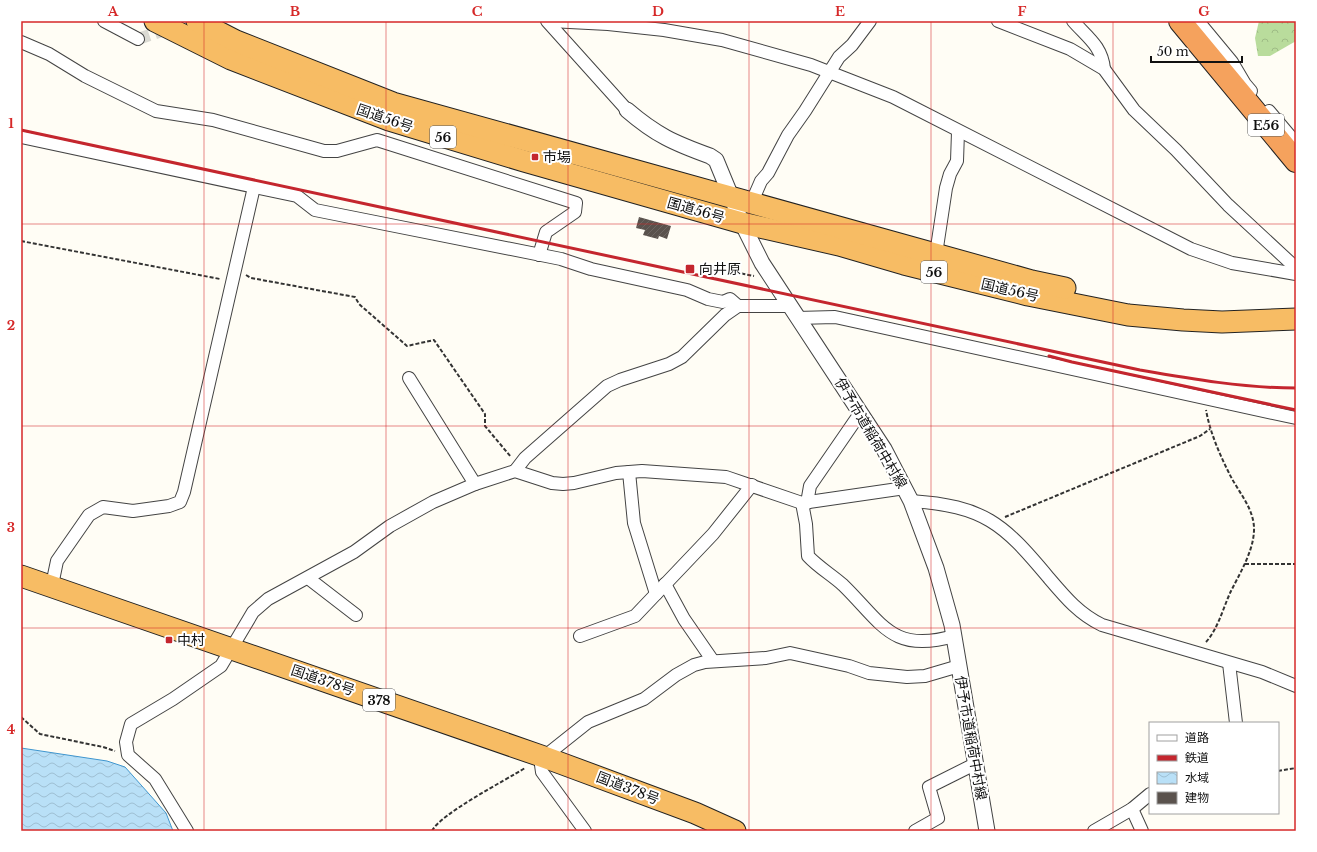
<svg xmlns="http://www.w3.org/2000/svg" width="1317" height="852" viewBox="0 0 1317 852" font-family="'Libre Baskerville','Noto Sans JP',serif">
	<defs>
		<pattern id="forest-crowns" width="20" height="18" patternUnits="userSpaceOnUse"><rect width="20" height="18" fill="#b9dc9c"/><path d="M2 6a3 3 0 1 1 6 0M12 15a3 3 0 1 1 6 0" fill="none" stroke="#9ebc85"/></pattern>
		<pattern id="water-waves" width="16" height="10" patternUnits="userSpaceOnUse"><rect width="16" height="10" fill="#b9e0f7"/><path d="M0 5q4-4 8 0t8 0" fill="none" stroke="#9ebfd3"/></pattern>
		<pattern id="building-hatch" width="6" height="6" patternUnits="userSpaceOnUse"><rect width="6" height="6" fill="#5a524d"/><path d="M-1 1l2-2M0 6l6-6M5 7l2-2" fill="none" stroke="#6d6662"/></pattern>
	</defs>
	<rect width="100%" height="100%" fill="#fffdf5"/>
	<polygon fill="url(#forest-crowns)" points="1259,21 1296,21 1296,41 1270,56 1258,56 1255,38"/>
	<polygon fill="url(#water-waves)" stroke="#3f96cf" points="21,748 107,761 125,767 166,813 173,831 21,831"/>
	<polygon fill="url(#building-hatch)" points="639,217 671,226 667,239 659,236 658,239 643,235 645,230 636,228"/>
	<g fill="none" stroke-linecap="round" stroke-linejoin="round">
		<polyline stroke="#dbdad3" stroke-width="12" stroke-dasharray="12 6" stroke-linecap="butt" points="138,39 191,21"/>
		<g stroke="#444" stroke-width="14">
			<g id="minor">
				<polyline points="104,21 138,39"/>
				<polyline points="547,21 627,110"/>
				<polyline points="550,21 608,24 664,30 722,40 811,65 893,97 1191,249 1232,263 1296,274"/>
				<polyline points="998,21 1070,49 1104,69 1134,110 1176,150 1228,205 1296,268"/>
				<path d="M1073 21C1087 37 1102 46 1104 69"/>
				<polyline points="1198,21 1232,62 1245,84 1251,91"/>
				<polyline points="21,42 49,54 85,76 156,111 213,120 324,151 337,151 377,140 576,203 575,212 546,232 539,255"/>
				<polyline points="1269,111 1296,143"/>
				<polyline points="21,137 297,196 315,210 561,259 591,269 687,290 708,299 723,302 730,299 738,306"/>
				<polyline points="751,204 761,181 768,173 788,135 805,111 839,57 852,45 870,21"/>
				<polyline points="936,254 946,188 950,174 957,161 958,132"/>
				<polyline points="797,318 835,317 1296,418"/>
				<polyline points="409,378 475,484"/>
				<polyline points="515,471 525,458 607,386 620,380 669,364 682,357 725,315 738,306 789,306"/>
				<polyline points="629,472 634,523 656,594"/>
				<path d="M911 501C984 506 1003 523 1048 577 1065 597 1079 614 1102 625L1262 672 1296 686"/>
				<path d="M802 503 806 524 808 556C818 567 832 575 843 585 882 623 892 654 954 636"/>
				<polyline points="807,503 810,486 861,412"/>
				<polyline points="308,578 356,615"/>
				<polyline points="665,584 684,619 713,661"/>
				<polyline points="52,585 57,561 89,515 103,507 133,511 169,506 180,502 184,492 254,187"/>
				<polyline points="580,636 635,616 713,534 752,485"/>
				<polyline points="1229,663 1236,723"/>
				<polyline points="1132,809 1142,831"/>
				<polyline points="187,831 155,779 128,755 126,742 131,724 173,699 221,666 253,612 268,599 354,552 390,526 433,502 475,484 515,471 552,483 563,484 574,483 616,473 642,471 726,477 802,503 905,488"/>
				<polyline points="585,831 542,772 541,765 544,757 588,722 644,699 676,675 694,665 705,662 766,658 790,653 849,666 869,673 907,677 925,676 959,666"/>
				<polyline points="915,831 938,818 929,787 975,764"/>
				<polyline points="1094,831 1132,809 1150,794"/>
			</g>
		</g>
		<g stroke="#444" stroke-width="17">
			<path id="tertiary" d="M627 110C656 135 674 143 710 156L716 160 742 223 762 263 884 449 911 501 936 568 952 625 987 831"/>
		</g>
		<g stroke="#222" stroke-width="23">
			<g id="trunk">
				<polyline points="155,21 231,59 389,120 524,161 742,223 839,245 904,264 1028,295 1128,315 1183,320 1222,322 1296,319"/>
				<polyline points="197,21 236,41 393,103 1032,281 1065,288"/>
				<polyline points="21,576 544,757 695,813 735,831"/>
			</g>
		</g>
		<g stroke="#222" stroke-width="24">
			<polyline id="motorway" points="1180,21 1296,161"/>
		</g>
		<g stroke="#333" stroke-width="2" stroke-dasharray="4 2" stroke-linecap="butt">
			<polyline points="21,241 220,279"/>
			<polyline points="708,269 708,267 754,276"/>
			<polyline points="246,275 251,278 355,297 359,304 407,346 434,340 485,414 485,426 511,457"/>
			<polyline points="1005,517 1200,436 1210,429"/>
			<polyline points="1245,564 1296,564"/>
			<path d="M1206 642C1218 629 1223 608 1231 591 1240 573 1253 552 1254 531 1255 509 1238 492 1229 473 1219 453 1210 432 1206 410"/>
			<polyline points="21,717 40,734 103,747 115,751"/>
			<polyline points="1278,771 1296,768"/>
			<path d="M432 831C440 814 506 780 525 768"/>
		</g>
		<use href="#minor" stroke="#fff" stroke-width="12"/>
		<use href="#tertiary" stroke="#fff" stroke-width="15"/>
		<use href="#trunk" stroke="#f7bc64" stroke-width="21"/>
		<use href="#motorway" stroke="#f5a25d" stroke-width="22"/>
		<g stroke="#c4262e" stroke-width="3">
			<path d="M21 130 1140 370C1192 379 1244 388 1296 388"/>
			<polyline points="1049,356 1072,362 1296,410"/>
		</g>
	</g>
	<path fill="none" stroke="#d62828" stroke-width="1" stroke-opacity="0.55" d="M204 21V831M386 21V831M568 21V831M749 21V831M931 21V831M1113 21V831M21 224H1296M21 426H1296M21 628H1296"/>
	<g fill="#c4262e" stroke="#fff" stroke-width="1.5">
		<rect x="531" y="153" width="8" height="8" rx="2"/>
		<rect x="685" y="264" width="10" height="10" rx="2"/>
		<rect x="165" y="636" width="8" height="8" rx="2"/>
	</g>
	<g text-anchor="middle" stroke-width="4" stroke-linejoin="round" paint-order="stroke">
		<g fill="#fff" stroke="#585858" stroke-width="1">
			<rect x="1248" y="114" width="36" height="22" rx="3"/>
			<rect x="430" y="126" width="26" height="22" rx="3"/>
			<rect x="921" y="261" width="26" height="22" rx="3"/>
			<rect x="363" y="689" width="32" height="22" rx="3"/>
		</g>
		<g font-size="13" font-weight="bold" fill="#111">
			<text x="1266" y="130">E56</text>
			<text x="443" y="142">56</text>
			<text x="934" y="277">56</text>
			<text x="379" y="705">378</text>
		</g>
		<g font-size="14" fill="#111" stroke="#fff">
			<text transform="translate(385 118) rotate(19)" y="5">国道56号</text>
			<text transform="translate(696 210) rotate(16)" y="5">国道56号</text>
			<text transform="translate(1010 290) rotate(13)" y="5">国道56号</text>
			<text transform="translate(871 433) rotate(59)" y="5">伊予市道稲荷中村線</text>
			<text transform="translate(323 680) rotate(19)" y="5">国道378号</text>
			<text transform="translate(971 738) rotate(80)" y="5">伊予市道稲荷中村線</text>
			<text transform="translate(628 788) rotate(21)" y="5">国道378号</text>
		</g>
		<g font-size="14" fill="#111" stroke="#fff" text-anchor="start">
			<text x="543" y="162">市場</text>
			<text x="699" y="274">向井原</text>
			<text x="177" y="645">中村</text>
		</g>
	</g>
	<rect width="1317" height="852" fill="none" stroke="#ffffff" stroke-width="44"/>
	<rect x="1149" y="722" width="130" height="92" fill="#ffffff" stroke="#a0a0a0"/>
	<rect x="1157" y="735" width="20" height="6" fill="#ffffff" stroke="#a0a0a0"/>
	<text x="1185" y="742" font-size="12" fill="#111111">道路</text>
	<rect x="1157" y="755" width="20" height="6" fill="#c4262e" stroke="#a0a0a0"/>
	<text x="1185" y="762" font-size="12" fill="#111111">鉄道</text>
	<rect x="1157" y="772" width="20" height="12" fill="url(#water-waves)" stroke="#a0a0a0"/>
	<text x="1185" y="782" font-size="12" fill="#111111">水域</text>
	<rect x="1157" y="792" width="20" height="12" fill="#5a524d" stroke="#a0a0a0"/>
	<text x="1185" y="802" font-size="12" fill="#111111">建物</text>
	<path d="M1151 56v6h91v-6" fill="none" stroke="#111111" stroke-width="2"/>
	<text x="1157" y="56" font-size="12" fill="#111111" stroke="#ffffff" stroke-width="3" paint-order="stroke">50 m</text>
	<rect x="22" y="22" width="1273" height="808" fill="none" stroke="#d62828" stroke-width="1.5"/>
	<g font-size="13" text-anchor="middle" font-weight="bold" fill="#d62828">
		<text x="113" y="16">A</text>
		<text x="295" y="16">B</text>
		<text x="477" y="16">C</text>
		<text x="658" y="16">D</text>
		<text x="840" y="16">E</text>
		<text x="1022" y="16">F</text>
		<text x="1204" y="16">G</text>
		<text x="11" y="128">1</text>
		<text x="11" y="330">2</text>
		<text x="11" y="532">3</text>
		<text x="11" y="734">4</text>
	</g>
</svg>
